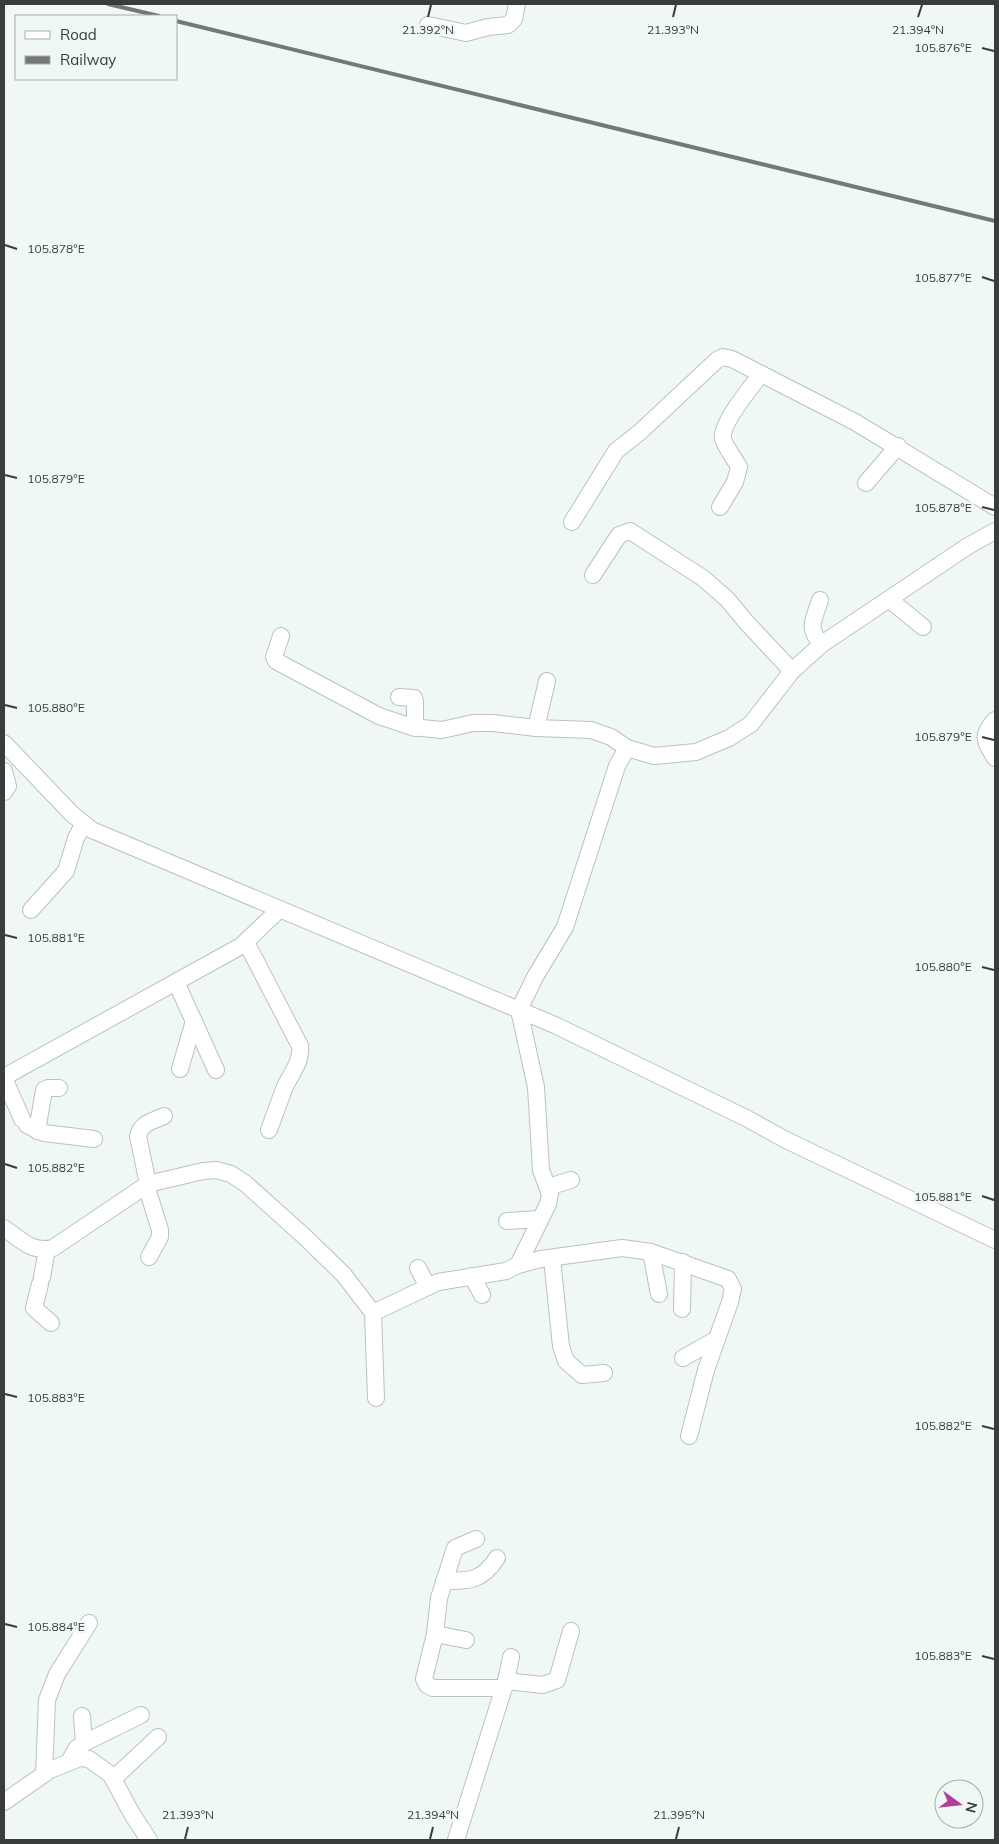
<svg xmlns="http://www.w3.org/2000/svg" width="999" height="1844" viewBox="0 0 999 1844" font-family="Mulish,sans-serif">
	<rect width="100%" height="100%" fill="#f0f8f4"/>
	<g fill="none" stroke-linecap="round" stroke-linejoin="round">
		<g stroke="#bac2be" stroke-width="18">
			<g id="minor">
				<polyline points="428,25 466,33 488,27 508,25 514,19 517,4"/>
				<polyline points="866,483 898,446"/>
				<path d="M720 507 735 482 739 467C734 458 726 448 723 439 720 424 752 386 761 374"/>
				<polyline points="572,522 616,451 640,432 717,360 723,357 732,359 855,422 995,507"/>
				<polyline points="593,575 619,535 630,531 703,578 727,599 747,623 792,671"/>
				<path d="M820 600C814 620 806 628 822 644"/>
				<polyline points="890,600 923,627"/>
				<polyline points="281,636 274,657 276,661 379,716 412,727 442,730 473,723 493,723 536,728 591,730 611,737 627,748"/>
				<polyline points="399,697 414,698 415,701 415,728"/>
				<path d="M995 720C980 736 985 741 995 758"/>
				<polyline points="536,728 547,681"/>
				<polyline points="4,743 72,814 92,830 557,1026 748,1119 784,1139 995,1240"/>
				<polyline points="4,771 8,786 4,792"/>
				<polyline points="31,910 66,871 76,838 83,825"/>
				<path d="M246 942 300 1046C302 1063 290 1074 284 1089 279 1103 274 1116 269 1130"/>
				<polyline points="176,982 216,1070"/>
				<polyline points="180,1069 194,1021"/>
				<polyline points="4,1077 241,946 280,909"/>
				<polyline points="4,1078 22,1119"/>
				<polyline points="27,1125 44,1133 94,1139"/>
				<polyline points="37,1131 44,1090 48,1088 59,1088"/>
				<path d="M148 1184 138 1136C141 1123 153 1121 164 1116"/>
				<polyline points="146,1185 160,1230 160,1237 149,1257"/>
				<polyline points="548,1187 571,1180"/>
				<polyline points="507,1221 540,1219"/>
				<path d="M4 1228C21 1240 32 1253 53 1248L148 1184 203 1171 216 1170 231 1174 246 1184 306 1238 344 1275 373 1313 376 1398"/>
				<polyline points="651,1252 659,1294"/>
				<polyline points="552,1259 561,1346 566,1361 582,1375 604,1373"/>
				<polyline points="518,1265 548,1204 550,1194 541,1170 536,1087 519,1010 535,977 565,927 617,766 627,748 654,756 696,752 729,738 751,724 792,671 822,644 968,546 995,531"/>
				<polyline points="418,1268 428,1287"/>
				<polyline points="472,1276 482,1295"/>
				<polyline points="42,1277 47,1249"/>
				<polyline points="40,1284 34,1308 51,1323"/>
				<polyline points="682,1309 683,1262"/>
				<polyline points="373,1313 438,1282 506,1271 518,1265 541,1259 622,1248 651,1252 728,1279 733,1289 730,1302 706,1370 689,1436"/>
				<polyline points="683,1358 717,1339"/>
				<polyline points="476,1539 455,1548 439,1598 435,1634 424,1679 427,1685 433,1688 504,1688"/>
				<path d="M444 1581C470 1581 482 1581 497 1558"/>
				<polyline points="435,1634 466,1640"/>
				<polyline points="506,1681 543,1685 557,1680 571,1631"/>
				<polyline points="82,1716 84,1743"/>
				<polyline points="69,1762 76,1749 84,1743 141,1715"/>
				<polyline points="44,1774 47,1700 57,1674 89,1623"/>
				<polyline points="113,1779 158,1737"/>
				<polyline points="4,1802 50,1770 80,1758 89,1759 111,1775 132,1814 149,1840"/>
				<polyline points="456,1840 506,1681 511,1657"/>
			</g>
		</g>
		<use href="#minor" stroke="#fff" stroke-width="16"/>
		<g stroke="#747977" stroke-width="4">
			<polyline points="108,4 159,16"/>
			<polyline points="176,21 995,221"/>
		</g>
	</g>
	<path fill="none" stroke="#393d3b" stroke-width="2" d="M428 17 431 5M673 17 676 5M918 17 922 5M982 48 994 51M5 245 17 249M982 277 994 281M5 475 17 478M982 507 994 510M5 705 17 708M982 737 994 740M5 935 17 938M982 967 994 970M5 1164 17 1168M982 1196 994 1200M5 1394 17 1397M982 1426 994 1429M5 1624 17 1627M982 1656 994 1659M185 1839 188 1827M430 1839 433 1827M676 1839 679 1827"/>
	<g font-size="12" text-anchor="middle" fill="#393d3b" stroke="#f0f8f4" stroke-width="5" stroke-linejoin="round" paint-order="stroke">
		<text x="428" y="34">21.392°N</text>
		<text x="673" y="34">21.393°N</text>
		<text x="918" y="34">21.394°N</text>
		<text x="943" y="52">105.876°E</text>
		<text x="56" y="253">105.878°E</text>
		<text x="943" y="282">105.877°E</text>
		<text x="56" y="483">105.879°E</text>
		<text x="943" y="512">105.878°E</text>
		<text x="56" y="712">105.880°E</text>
		<text x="943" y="741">105.879°E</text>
		<text x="56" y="942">105.881°E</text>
		<text x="943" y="971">105.880°E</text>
		<text x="56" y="1172">105.882°E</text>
		<text x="943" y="1201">105.881°E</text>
		<text x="56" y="1402">105.883°E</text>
		<text x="943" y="1430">105.882°E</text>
		<text x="56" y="1631">105.884°E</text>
		<text x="943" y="1660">105.883°E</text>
		<text x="188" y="1819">21.393°N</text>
		<text x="433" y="1819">21.394°N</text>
		<text x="679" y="1819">21.395°N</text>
	</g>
	<rect width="999" height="1844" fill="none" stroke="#393d3b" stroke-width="10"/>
	<rect x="15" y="15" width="162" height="65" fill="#f0f8f4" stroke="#a7adaa"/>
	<rect x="25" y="31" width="25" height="8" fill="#ffffff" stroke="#a7adaa"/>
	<text x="60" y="40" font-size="15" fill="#393d3b">Road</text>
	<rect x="25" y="56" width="25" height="8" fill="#747977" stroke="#a7adaa"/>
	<text x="60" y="65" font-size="15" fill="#393d3b">Railway</text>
	<g transform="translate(959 1804) rotate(105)"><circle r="24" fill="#f0f8f4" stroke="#a7adaa"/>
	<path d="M0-4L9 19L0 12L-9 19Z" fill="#b2409a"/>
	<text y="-8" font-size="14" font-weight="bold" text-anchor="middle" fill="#393d3b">N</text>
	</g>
</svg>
